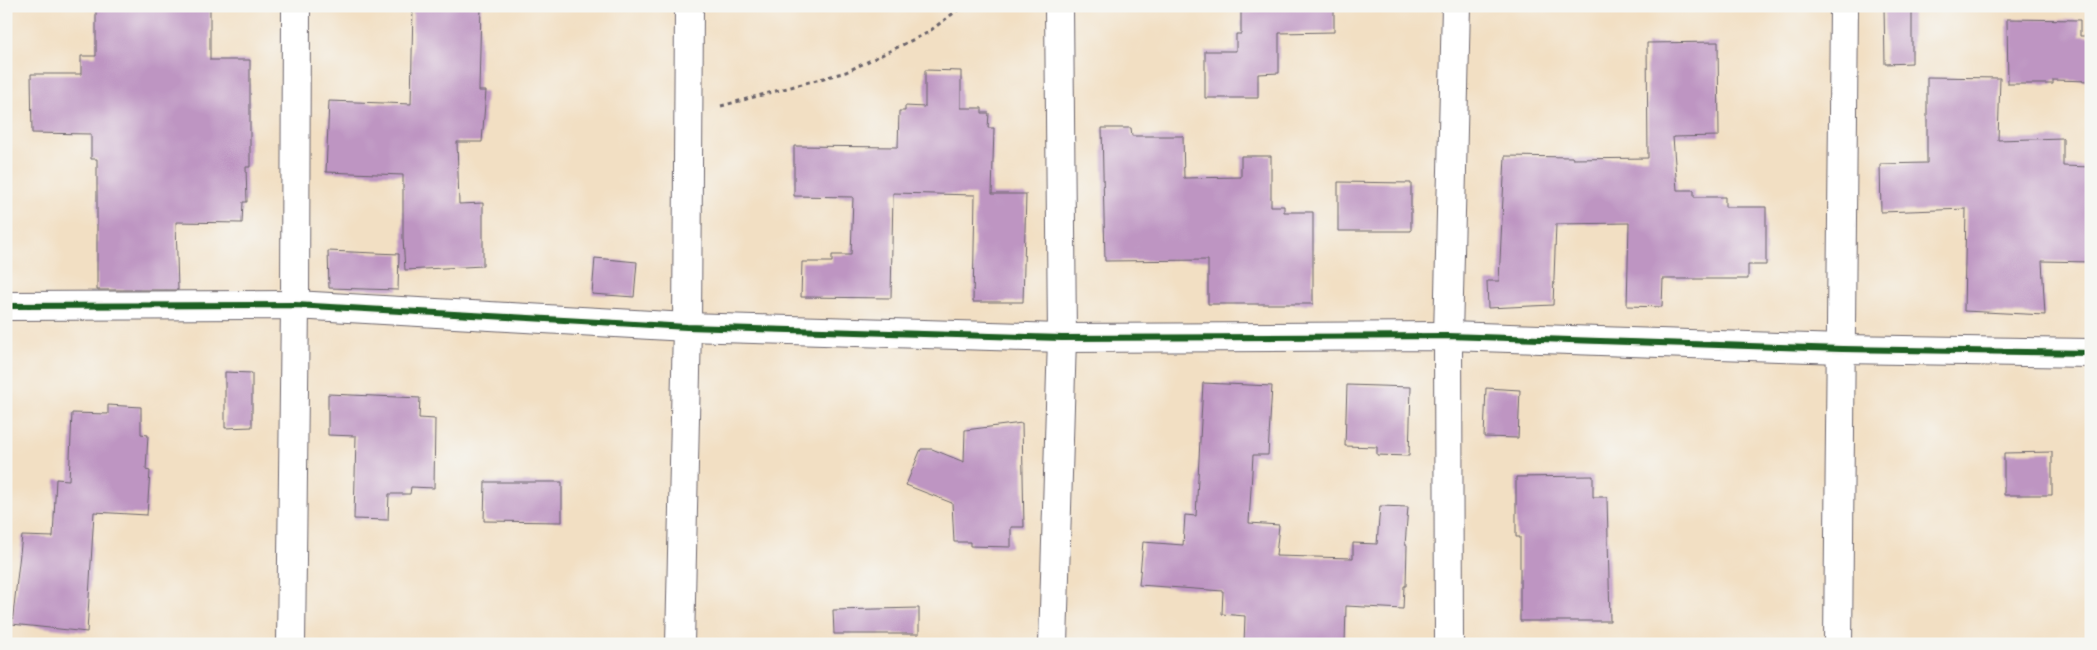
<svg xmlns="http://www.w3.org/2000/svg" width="2097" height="650" viewBox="0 0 2097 650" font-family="'Comic Neue',sans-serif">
	<rect width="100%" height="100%" fill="#f6f6f2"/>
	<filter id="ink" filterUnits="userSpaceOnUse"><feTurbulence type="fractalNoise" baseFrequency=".02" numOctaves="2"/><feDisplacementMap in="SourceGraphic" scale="10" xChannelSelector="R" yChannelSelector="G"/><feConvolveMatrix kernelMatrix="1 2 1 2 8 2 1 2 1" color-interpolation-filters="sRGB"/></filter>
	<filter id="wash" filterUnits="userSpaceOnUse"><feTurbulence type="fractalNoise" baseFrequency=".0096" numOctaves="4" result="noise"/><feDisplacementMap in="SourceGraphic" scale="20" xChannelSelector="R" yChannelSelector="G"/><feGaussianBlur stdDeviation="1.12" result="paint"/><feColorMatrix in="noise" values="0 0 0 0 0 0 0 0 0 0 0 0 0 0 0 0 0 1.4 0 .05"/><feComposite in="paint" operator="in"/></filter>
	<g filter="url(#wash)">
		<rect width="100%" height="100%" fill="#f2dfc3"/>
		<g id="blocks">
			<g fill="#be95c2">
				<polygon points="96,6 210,6 210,60 250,60 250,167 246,167 247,202 243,202 242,223 176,222 178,290 97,290 97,159 91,159 91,134 32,133 31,74 81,74 81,56 96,56"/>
				<polygon points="413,6 481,6 479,91 486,91 482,142 457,142 459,204 483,203 483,266 405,270 403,238 403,175 326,172 329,101 411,104"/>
				<polygon points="1241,6 1334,6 1334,32 1279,33 1279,73 1258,74 1258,98 1205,98 1205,51 1236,51 1236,34 1241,34"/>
				<polygon points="1884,7 1912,7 1912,63 1885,64"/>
				<polygon points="2007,19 2080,20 2080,36 2091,36 2091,81 2053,80 2053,84 2008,84"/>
				<polygon points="1718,42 1719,136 1673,137 1677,190 1694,190 1694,197 1725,197 1725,207 1766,207 1766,265 1748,265 1748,279 1663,279 1662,307 1627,306 1629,223 1556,224 1553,305 1488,308 1487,281 1499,281 1505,156 1572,157 1573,159 1648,158 1647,43"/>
				<polygon points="925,70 961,71 961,108 982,108 982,113 989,113 988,128 994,128 992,194 1026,194 1023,302 973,302 975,195 893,193 891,298 801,297 802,262 832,262 832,255 851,255 853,197 794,196 794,146 898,147 899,111 905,111 905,106 925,107"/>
				<polygon points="1927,77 2000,78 1998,140 2063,138 2063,166 2091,167 2091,262 2042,261 2045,315 1964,311 1966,209 1881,212 1880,164 1927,163"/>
				<polygon points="1102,128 1131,128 1132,136 1183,136 1184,178 1241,177 1241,156 1271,156 1271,206 1284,206 1284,212 1313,212 1313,304 1208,304 1208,260 1105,261"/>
				<polygon points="1338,182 1411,183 1411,231 1338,231"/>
				<polygon points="328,251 399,254 398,290 329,288"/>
				<polygon points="595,258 637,262 634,297 592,294"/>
				<polygon points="225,372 252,373 252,427 225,428"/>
				<polygon points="1203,383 1272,386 1268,455 1253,455 1249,523 1279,525 1276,556 1353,558 1353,543 1377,544 1380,506 1408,507 1405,545 1407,545 1406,586 1404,586 1403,609 1346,606 1345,644 1244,644 1245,616 1222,614 1223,591 1139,585 1143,542 1183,545 1185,515 1196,516"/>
				<polygon points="1347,385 1411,387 1409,456 1377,455 1377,447 1345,446"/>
				<polygon points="1486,388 1520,390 1518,438 1484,437"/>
				<polygon points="328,394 420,398 419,418 435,419 434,488 411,487 410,494 389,494 388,520 354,519 356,436 328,435"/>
				<polygon points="108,405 141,407 141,434 148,435 146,470 150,471 147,515 94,512 87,632 12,624 22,536 53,537 56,479 69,480 72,413 108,414"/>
				<polygon points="1022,423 1024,527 1011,527 1011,547 970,546 970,542 954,542 952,503 906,485 921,449 932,449 964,462 965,430"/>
				<polygon points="2052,452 2052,495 2004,495 2004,453"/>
				<polygon points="1593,476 1593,497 1607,497 1610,621 1520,621 1520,537 1516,537 1516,477"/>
				<polygon points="485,482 562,482 562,522 484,521"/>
				<polygon points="919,608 919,634 834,634 833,610"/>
			</g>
		</g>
	</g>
	<g filter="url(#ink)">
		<use href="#blocks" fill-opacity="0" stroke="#6b646b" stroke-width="1"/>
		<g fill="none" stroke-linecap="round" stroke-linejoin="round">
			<g stroke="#6b646b" stroke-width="30">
				<g id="minor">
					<polyline points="6,306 295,305 687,327 1062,338 1448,336 1842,349 2091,353"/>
					<polyline points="291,644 295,305 296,6"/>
					<polyline points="680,644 687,327 689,6"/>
					<polyline points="1053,644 1062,338 1059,6"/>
					<polyline points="1449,644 1448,336 1456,6"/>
					<polyline points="1838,644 1844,6"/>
				</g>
			</g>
			<polyline stroke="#6b646b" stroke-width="3" stroke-dasharray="4 4" stroke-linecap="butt" points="721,106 846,72 927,33 963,6"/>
			<use href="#minor" stroke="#fff" stroke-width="28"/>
			<g stroke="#f6f6f2" stroke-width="9">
				<polyline id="cycleway" points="6,306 295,305 687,327 1062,338 1448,336 1842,349 2091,353"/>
			</g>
			<use href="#cycleway" stroke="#1b5e20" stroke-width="6"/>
		</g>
	</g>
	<rect width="2097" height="650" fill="none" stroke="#f6f6f2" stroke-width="25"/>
</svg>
